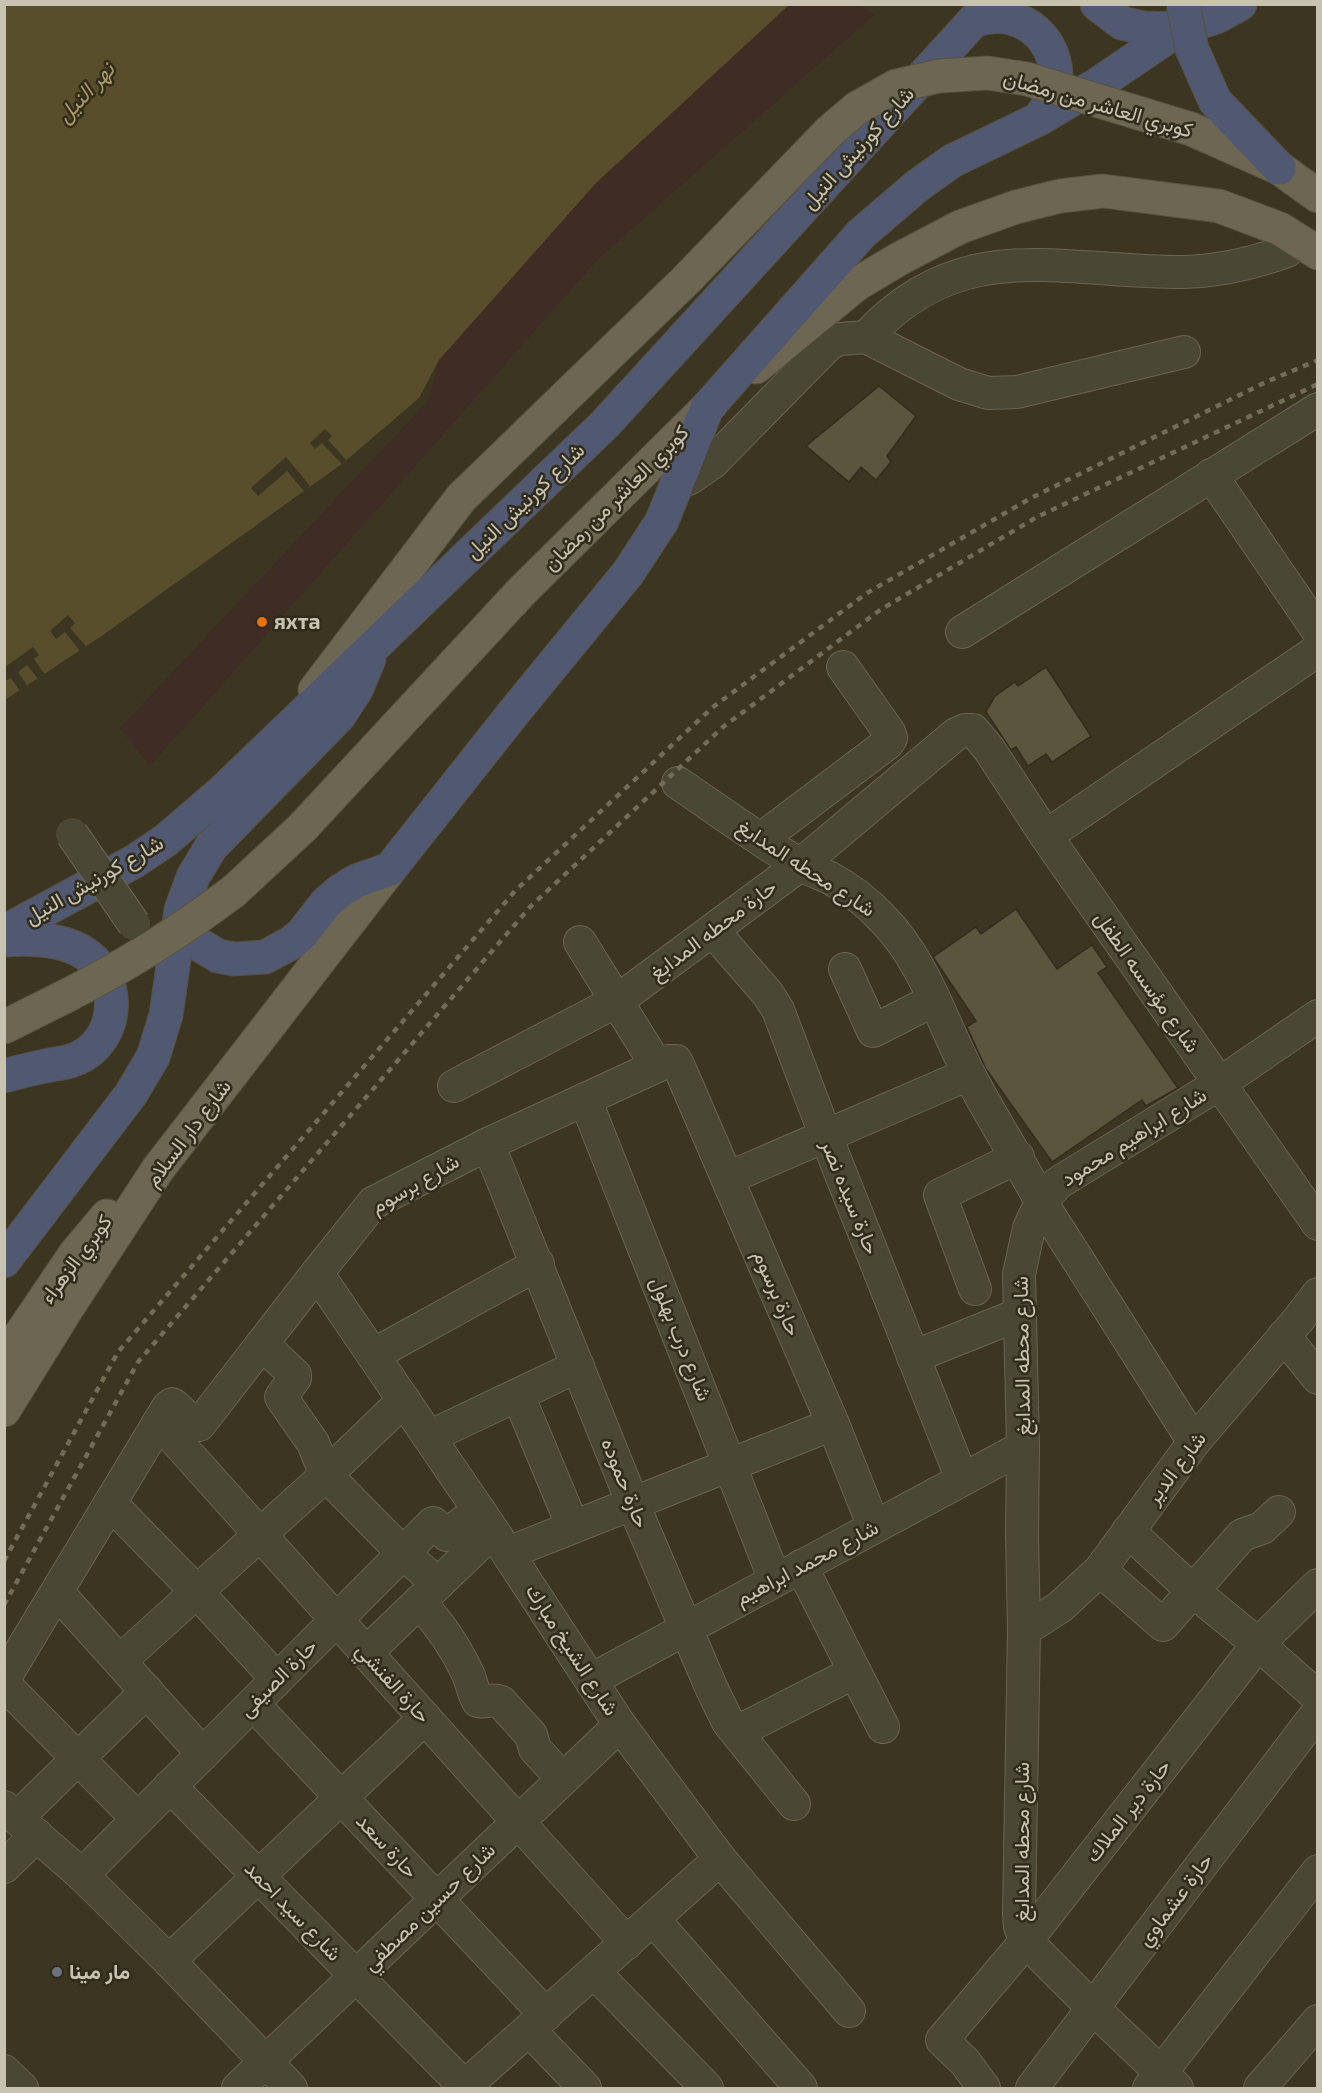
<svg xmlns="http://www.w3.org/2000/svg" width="1322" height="2093" viewBox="0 0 1322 2093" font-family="'Exo 2',Vazirmatn,sans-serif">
	<rect width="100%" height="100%" fill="#3b3521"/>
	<polygon fill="#3e2c25" points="789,5 859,5 874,15 599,258 150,766 120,728 429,400 439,360 596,183"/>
	<polygon fill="#584e2b" points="5,5 789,5 596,183 439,360 419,398 342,464 304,491 106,633 5,700"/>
	<g fill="#3b3521">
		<polygon points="325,429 332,436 328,440 346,460 342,464 322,443 315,449 310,443"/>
		<polygon points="286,457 310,486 304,491 287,471 258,496 251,488"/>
		<polygon points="68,615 75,623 70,628 86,646 80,651 65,632 56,639 50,631"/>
		<polygon points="33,647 39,655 34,659 45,675 38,679 27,665 18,672 27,685 20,691 11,678 5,681 5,667"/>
	</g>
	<g fill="#5b553d" stroke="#322d1c" stroke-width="1.5">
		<polygon points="879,386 916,416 887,456 891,462 876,480 861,467 849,482 806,446"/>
		<polygon points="1046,667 1091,736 1052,762 1046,754 1028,766 1016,747 1011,750 986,712 995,696 1015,682 1018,686"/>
		<polygon points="1016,909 1057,969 1092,945 1107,967 1098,973 1178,1088 1146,1106 1142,1100 1052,1162 986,1069 967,1027 976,1021 933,957 976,927 981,934"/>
	</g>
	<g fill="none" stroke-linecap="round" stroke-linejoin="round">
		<g stroke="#696453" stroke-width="34">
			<g id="minor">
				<path d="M866 337C963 232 1061 273 1184 272 1220 271 1254 263 1287 251"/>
				<polyline points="866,337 959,384 988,393 1017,392 1184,352"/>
				<polyline points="1211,475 1318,631"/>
				<polyline points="678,483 690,478 712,463 829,344 840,339 866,337"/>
				<polyline points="962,632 1318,409"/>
				<path d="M678 783C718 810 757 839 799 864 808 869 818 873 828 877 847 887 867 902 882 918 925 961 942 1023 970 1076 992 1119 1019 1159 1041 1202L1029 1228 1019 1274 1023 1447 1022 1535 1024 1630 1019 1913 1020 1927 1026 1941 1093 2008 1177 2088"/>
				<polyline points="1046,836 1318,650"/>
				<polyline points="761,839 888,743 891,738 889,732 843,667"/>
				<polyline points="713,931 768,994 778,1010 825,1134 962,1479"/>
				<polyline points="580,942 657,1066"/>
				<polyline points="845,969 873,1031 934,1000"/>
				<polyline points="454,1086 617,1001 800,865 956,734 965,730 973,730 989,749 1046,836 1318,1224"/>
				<polyline points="585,1099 775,1580"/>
				<polyline points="488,1144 633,1504 711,1687 728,1722 794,1804"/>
				<polyline points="728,1178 969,1074"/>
				<polyline points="317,1273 493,1531 620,1725 720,1859 849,2011"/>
				<polyline points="975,1289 940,1195 1018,1157"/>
				<polyline points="1284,1336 1318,1378"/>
				<polyline points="262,1344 295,1375 295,1378 281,1397 313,1443 326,1475 403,1553 438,1584"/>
				<polyline points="373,1355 538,1264"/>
				<polyline points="913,1357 1020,1314"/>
				<polyline points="518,1395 573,1527"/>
				<polyline points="159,1422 627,1943"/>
				<polyline points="429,1437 578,1366"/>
				<polyline points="1194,1442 1041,1202 1058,1183 1219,1084 1318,1016"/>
				<polyline points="110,1503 196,1591 277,1679"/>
				<polyline points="1128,1531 1193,1591 1258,1644 1318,1697"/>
				<polyline points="508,1553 833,1424"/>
				<polyline points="801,1566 883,1727"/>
				<polyline points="1100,1570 1163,1625 1242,1535 1262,1528 1279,1512"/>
				<polyline points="57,1592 203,1754"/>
				<path d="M419 1602C440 1624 455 1646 468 1674 472 1683 473 1693 478 1701 486 1703 494 1698 501 1702L531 1735 535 1749 563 1779"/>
				<polyline points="1024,1630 1060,1607 1100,1570 1194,1442 1299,1319 1318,1294"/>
				<polyline points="366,1653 493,1531"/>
				<polyline points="120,1661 326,1475 404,1400"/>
				<polyline points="4,1679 168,1407 172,1404 175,1406 194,1424 199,1425 203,1420 317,1273 373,1203 488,1144 668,1061 676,1061 680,1069 833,1424 874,1527"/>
				<polyline points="591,1680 1023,1447"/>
				<polyline points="4,1684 138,1819"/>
				<polyline points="253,1704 546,2015"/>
				<polyline points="737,1732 855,1672"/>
				<polyline points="170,1786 465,2087"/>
				<polyline points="4,1807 82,1875 169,1961 291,2088"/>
				<polyline points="17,1818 147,1691"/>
				<polyline points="4,1867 37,1835"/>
				<polyline points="82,1875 433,1523 447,1535 479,1510"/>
				<polyline points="653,1919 801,2088"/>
				<polyline points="169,1961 425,1718"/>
				<polyline points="594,1972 707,2088"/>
				<polyline points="529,2030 585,2088"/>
				<polyline points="4,2071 22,2088"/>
				<polyline points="238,2088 620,1725"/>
				<polyline points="463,2088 720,1859"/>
				<polyline points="984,2088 965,2062 942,2040 1026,1941 1258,1644 1318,1585"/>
				<polyline points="1032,2088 1318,1712"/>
				<polyline points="1149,2088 1318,1871"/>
				<polyline points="1260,2088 1318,2021"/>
			</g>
		</g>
		<g stroke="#575341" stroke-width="35">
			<g id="major">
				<polyline points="1279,168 1318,196"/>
				<polyline points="756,367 857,284 899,259 960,227 1016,207 1060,196 1103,191 1219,206 1280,229 1318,253"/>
				<polyline points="315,690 461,498"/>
				<polyline points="234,891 302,828 522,591 711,404"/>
				<polyline points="4,1027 68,995"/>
				<polyline points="4,1359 75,1254 107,1216"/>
				<polyline points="4,1410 66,1310 158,1169 390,869"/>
			</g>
		</g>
		<g stroke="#565140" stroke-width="35">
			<g id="highway">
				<polyline points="1097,4 1122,23 1143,28 1179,29 1216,17 1240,4"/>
				<path d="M975 20C989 16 1003 14 1017 20 1054 33 1069 81 1043 113"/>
				<polyline points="178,927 190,939 218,956 234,959 265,957 291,943 302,934 326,903 340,891 356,881 390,869 511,716 628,573 662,521 707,408 861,234 917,186 952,161 1039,119 1098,84 1179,29 1205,4"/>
				<polyline points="4,932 135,861 166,840 223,791 605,424 989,4"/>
				<path d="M4 940C28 938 60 939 81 951 120 973 122 1031 84 1055 72 1063 59 1063 45 1066 31 1069 18 1072 4 1076"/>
				<polyline points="4,1261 131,1094 153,1057 166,1015 181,910 193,877 211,847 339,716 356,690 369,659"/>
			</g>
		</g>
		<use href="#minor" stroke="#4b4735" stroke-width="32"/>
		<use href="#major" stroke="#6c6653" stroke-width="33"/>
		<use href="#highway" stroke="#515872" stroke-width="33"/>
		<g stroke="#736d56" stroke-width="4.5" stroke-dasharray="6 6" stroke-linecap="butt">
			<polyline points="4,1561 118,1352 515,891 713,707 867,593 1031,498 1266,382 1318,360"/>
			<polyline points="4,1605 138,1362 530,907 723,727 880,610 1037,517 1318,384"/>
		</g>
		<g stroke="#696453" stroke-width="34" stroke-linecap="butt">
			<polyline id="minor-bridge" points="72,834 134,924"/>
		</g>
		<g stroke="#575341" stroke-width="35" stroke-linecap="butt">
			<g id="major-bridge">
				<polyline points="461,498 687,279 830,131 857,108 896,86 939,76 988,73 1027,79 1191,129 1279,168"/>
				<path d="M68 995C127 965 181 931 234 891"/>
			</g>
		</g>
		<g stroke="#565140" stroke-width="35" stroke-linecap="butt">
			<polyline id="highway-bridge" points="1183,4 1192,49 1215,101 1279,168"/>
		</g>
		<use href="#minor-bridge" stroke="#4b4735" stroke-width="32"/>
		<use href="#major-bridge" stroke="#6c6653" stroke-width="33"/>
		<use href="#highway-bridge" stroke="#515872" stroke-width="33"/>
	</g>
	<circle fill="#e8710a" stroke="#302b1a" stroke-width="2" cx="262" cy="622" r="6"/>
	<circle fill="#6b7280" stroke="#302b1a" stroke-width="2" cx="57" cy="1972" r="6"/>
	<g text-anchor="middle" stroke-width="5" stroke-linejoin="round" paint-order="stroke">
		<g font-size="21" fill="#c7c3b0" stroke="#302b1a">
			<text transform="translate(1098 104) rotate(16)" y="7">كوبري العاشر من رمضان</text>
			<text transform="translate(858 148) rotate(-48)" y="7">شارع كورنيش النيل</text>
			<text transform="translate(616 498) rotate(-45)" y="7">كوبري العاشر من رمضان</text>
			<text transform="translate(525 501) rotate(-44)" y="7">شارع كورنيش النيل</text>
			<text transform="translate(806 868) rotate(33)" y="7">شارع محطه المدابغ</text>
			<text transform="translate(94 880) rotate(-30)" y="7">شارع كورنيش النيل</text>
			<text transform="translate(713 930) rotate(-37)" y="7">حارة محطه المدابغ</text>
			<text transform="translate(1147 982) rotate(55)" y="7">شارع مؤسسه الطفل</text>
			<text transform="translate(188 1133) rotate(-53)" y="7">شارع دار السلام</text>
			<text transform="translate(1134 1137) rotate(-32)" y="7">شارع ابراهيم محمود</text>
			<text transform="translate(415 1184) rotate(-30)" y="7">شارع برسوم</text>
			<text transform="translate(850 1197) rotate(68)" y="7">حارة سيده نصر</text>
			<text transform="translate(76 1259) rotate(-53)" y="7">كوبري الزهراء</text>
			<text transform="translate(777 1293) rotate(67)" y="7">حارة برسوم</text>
			<text transform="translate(681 1339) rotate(68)" y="7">شارع درب بهلول</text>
			<text transform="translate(1022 1356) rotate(-91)" y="7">شارع محطه المدابغ</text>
			<text transform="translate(1176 1468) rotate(-53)" y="7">شارع الدير</text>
			<text transform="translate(625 1483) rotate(68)" y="7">حارة حموده</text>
			<text transform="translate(807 1563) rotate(-28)" y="7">شارع محمد ابراهيم</text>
			<text transform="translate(572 1650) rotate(57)" y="7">شارع الشيخ مبارك</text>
			<text transform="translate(278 1678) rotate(-45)" y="7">حارة الصيفى</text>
			<text transform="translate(393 1683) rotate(48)" y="7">حارة الفنشي</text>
			<text transform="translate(1128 1811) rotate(-52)" y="7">حارة دير الملاك</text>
			<text transform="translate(1022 1842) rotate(-90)" y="7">شارع محطه المدابغ</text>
			<text transform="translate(387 1846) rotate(47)" y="7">حارة سعد</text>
			<text transform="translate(1175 1900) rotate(-53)" y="7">حارة عشماوي</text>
			<text transform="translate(429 1907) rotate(-44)" y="7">شارع حسين مصطفي</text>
			<text transform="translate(293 1911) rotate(46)" y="7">شارع سيد احمد</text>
		</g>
		<g font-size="21" font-weight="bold" fill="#c7c3b0" stroke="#302b1a" text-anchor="start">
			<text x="274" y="629">яхта</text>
			<text x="69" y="1979">مار مينا</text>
		</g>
		<g font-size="22" font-style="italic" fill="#a89967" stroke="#302b1a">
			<text transform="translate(85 92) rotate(-47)" y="8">نهر النيل</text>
		</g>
	</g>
	<rect width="1322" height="2093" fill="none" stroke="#c7c3b0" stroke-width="12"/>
</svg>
